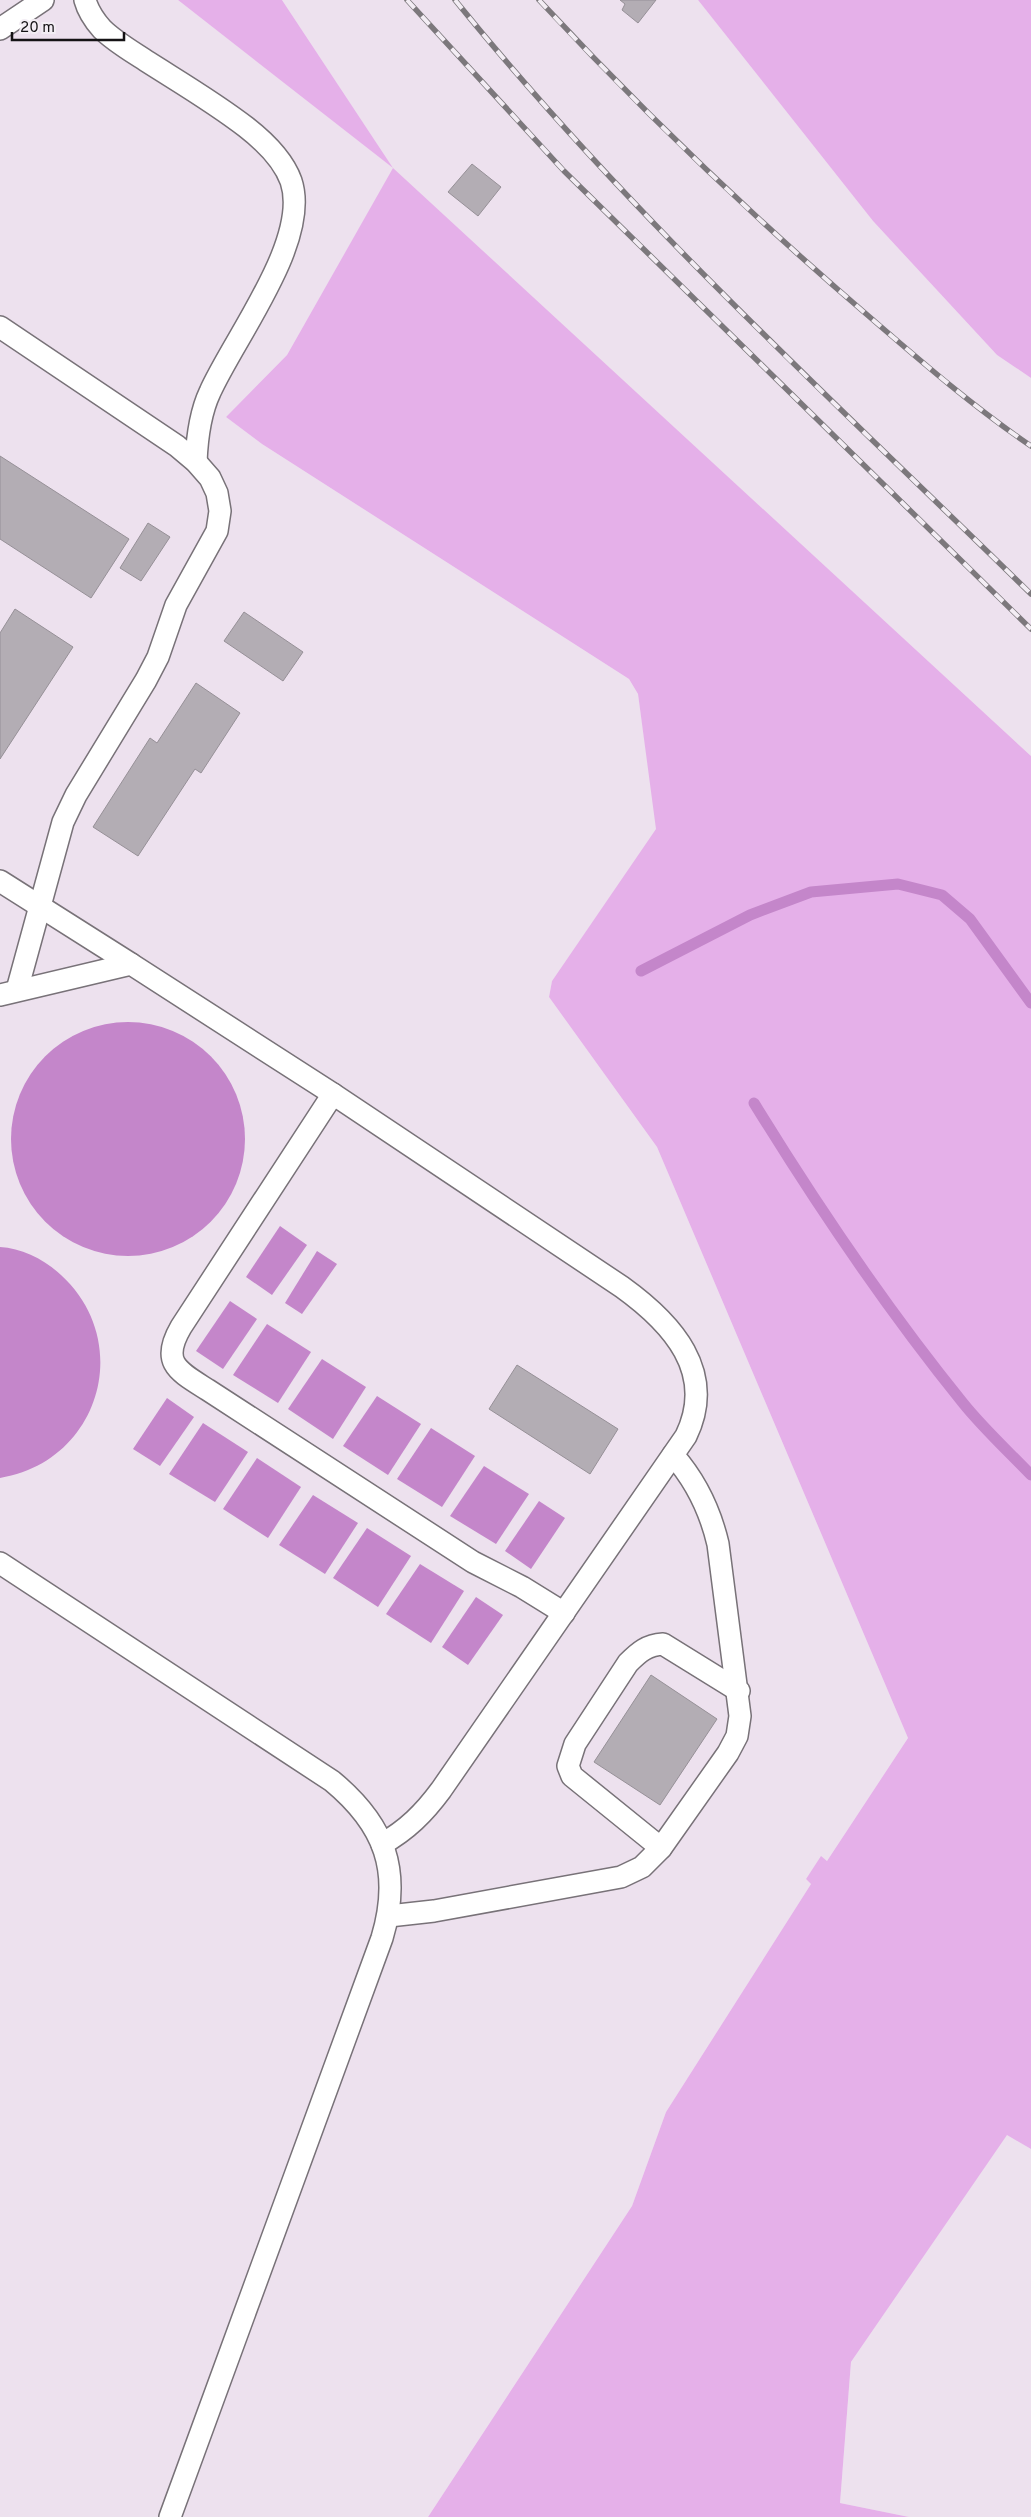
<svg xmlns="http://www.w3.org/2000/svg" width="1031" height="2517" viewBox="0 0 1031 2517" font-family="Overpass,sans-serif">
	<rect width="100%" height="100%" fill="#f3edf4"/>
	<g fill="#ede1ee">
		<polygon points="0,0 178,0 392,167 282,0 698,0 873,221 997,355 1031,378 1031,756 393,169 287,355 226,417 262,444 629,679 638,694 657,829 552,981 549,997 657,1147 908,1738 827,1861 821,1857 806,1879 811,1884 666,2112 632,2206 428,2517 0,2517"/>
		<polygon points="1007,2134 1031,2149 1031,2517 909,2517 840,2503 851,2362"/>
	</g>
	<g fill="#e5b0e9">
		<polygon points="178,0 282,0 393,168 1031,756 1031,2149 1007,2135 851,2362 840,2503 909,2517 428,2517 632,2206 666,2112 811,1884 806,1879 821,1856 827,1861 908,1738 657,1147 549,997 552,981 656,829 638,694 629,679 262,444 226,417 287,355 393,168"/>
		<polygon points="698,0 1031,0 1031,378 997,355 873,221"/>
	</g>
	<g fill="#c486ca">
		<circle cx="128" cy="1139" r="117"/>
		<polygon points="280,1226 307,1245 272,1295 246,1277"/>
		<path d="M0 1247C22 1248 45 1260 61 1275 135 1343 99 1462 0 1478Z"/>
		<polygon points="317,1251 337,1264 302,1314 285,1303"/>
		<polygon points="230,1301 257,1319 223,1369 196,1351"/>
		<polygon points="267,1324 311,1352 278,1403 233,1375"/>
		<polygon points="322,1359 366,1387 333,1439 288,1409"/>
		<polygon points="377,1396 421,1424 388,1475 343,1446"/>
		<polygon points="167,1398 194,1417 160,1466 133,1449"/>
		<polygon points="203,1423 248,1452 215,1502 169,1474"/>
		<polygon points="431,1428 475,1456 442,1507 397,1479"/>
		<polygon points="257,1458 301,1487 268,1538 223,1509"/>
		<polygon points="484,1466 529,1494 496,1544 450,1516"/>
		<polygon points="313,1495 358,1523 325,1574 279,1545"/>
		<polygon points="539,1501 565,1518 531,1569 505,1551"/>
		<polygon points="367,1528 411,1556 378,1607 333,1578"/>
		<polygon points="420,1564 464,1591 431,1643 386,1614"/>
		<polygon points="476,1597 503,1615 468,1665 442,1647"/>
	</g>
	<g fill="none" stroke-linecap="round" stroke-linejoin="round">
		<g stroke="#c486ca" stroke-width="11">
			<polyline points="641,971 750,915 811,892 898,884 942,895 970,919 1031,1003"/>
			<path d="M754 1103C818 1207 886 1308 963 1403 983 1428 1008 1451 1031 1475"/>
		</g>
	</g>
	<g fill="#b3adb4" stroke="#969097">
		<polygon points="620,0 656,0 638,23 622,10 625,4"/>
		<polygon points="472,164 501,187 478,216 448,192"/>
		<polygon points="0,456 129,539 91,598 0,539"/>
		<polygon points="148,523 170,537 141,581 120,568"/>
		<polygon points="15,609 73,647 0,759 0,633"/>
		<polygon points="244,612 303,652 283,681 224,641"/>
		<polygon points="196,683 240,713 201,773 195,769 138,856 93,827 150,738 157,743"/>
		<polygon points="517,1365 618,1429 590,1474 489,1409"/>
		<polygon points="651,1675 717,1719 660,1805 594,1762"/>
	</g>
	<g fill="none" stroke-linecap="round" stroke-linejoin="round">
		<g stroke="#787278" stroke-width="24">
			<g id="service">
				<path d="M85 0C88 11 94 20 102 29 115 42 133 52 148 62 181 83 215 103 246 127 264 141 283 159 291 181 311 240 234 338 210 392 200 413 197 438 196 462"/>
				<polyline points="0,29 43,0"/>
				<polyline points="0,327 177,446 196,462 210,478 217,493 220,511 217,531 176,605 158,657 146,680 76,795 63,822 17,990"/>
				<polyline points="0,881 131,964"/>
				<path d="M0 995 131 964 333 1094 622 1287C672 1323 717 1372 686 1436L441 1790C424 1813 407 1830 382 1844"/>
				<path d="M333 1094 181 1327C160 1363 178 1371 208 1390L473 1562 522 1587 564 1613"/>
				<path d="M0 1563 332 1781C385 1825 402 1871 382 1938L170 2517"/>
				<path d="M661 1848 572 1776 568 1766 575 1744 628 1663C639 1652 647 1645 663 1644L739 1691"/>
				<path d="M389 1916 434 1911 621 1877 642 1867 661 1848 728 1753 737 1736 740 1716 718 1544C710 1510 696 1481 673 1455"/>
			</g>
		</g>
		<use href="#service" stroke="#fff" stroke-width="21"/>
		<g stroke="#7c787c" stroke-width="5.5">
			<g id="rail">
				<polyline points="407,0 564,171 1031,629"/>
				<path d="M455 0C629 215 834 401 1031 594"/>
				<path d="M539 0C644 113 755 219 872 319 923 363 975 408 1031 446"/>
			</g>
		</g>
		<use href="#rail" stroke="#f3edf4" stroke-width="4" stroke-dasharray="11" stroke-linecap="butt"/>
	</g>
	<path d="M12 32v8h112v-8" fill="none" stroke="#151315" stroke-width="2.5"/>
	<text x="20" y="32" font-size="15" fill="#151315" stroke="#f3edf4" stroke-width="4" paint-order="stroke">20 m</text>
</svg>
